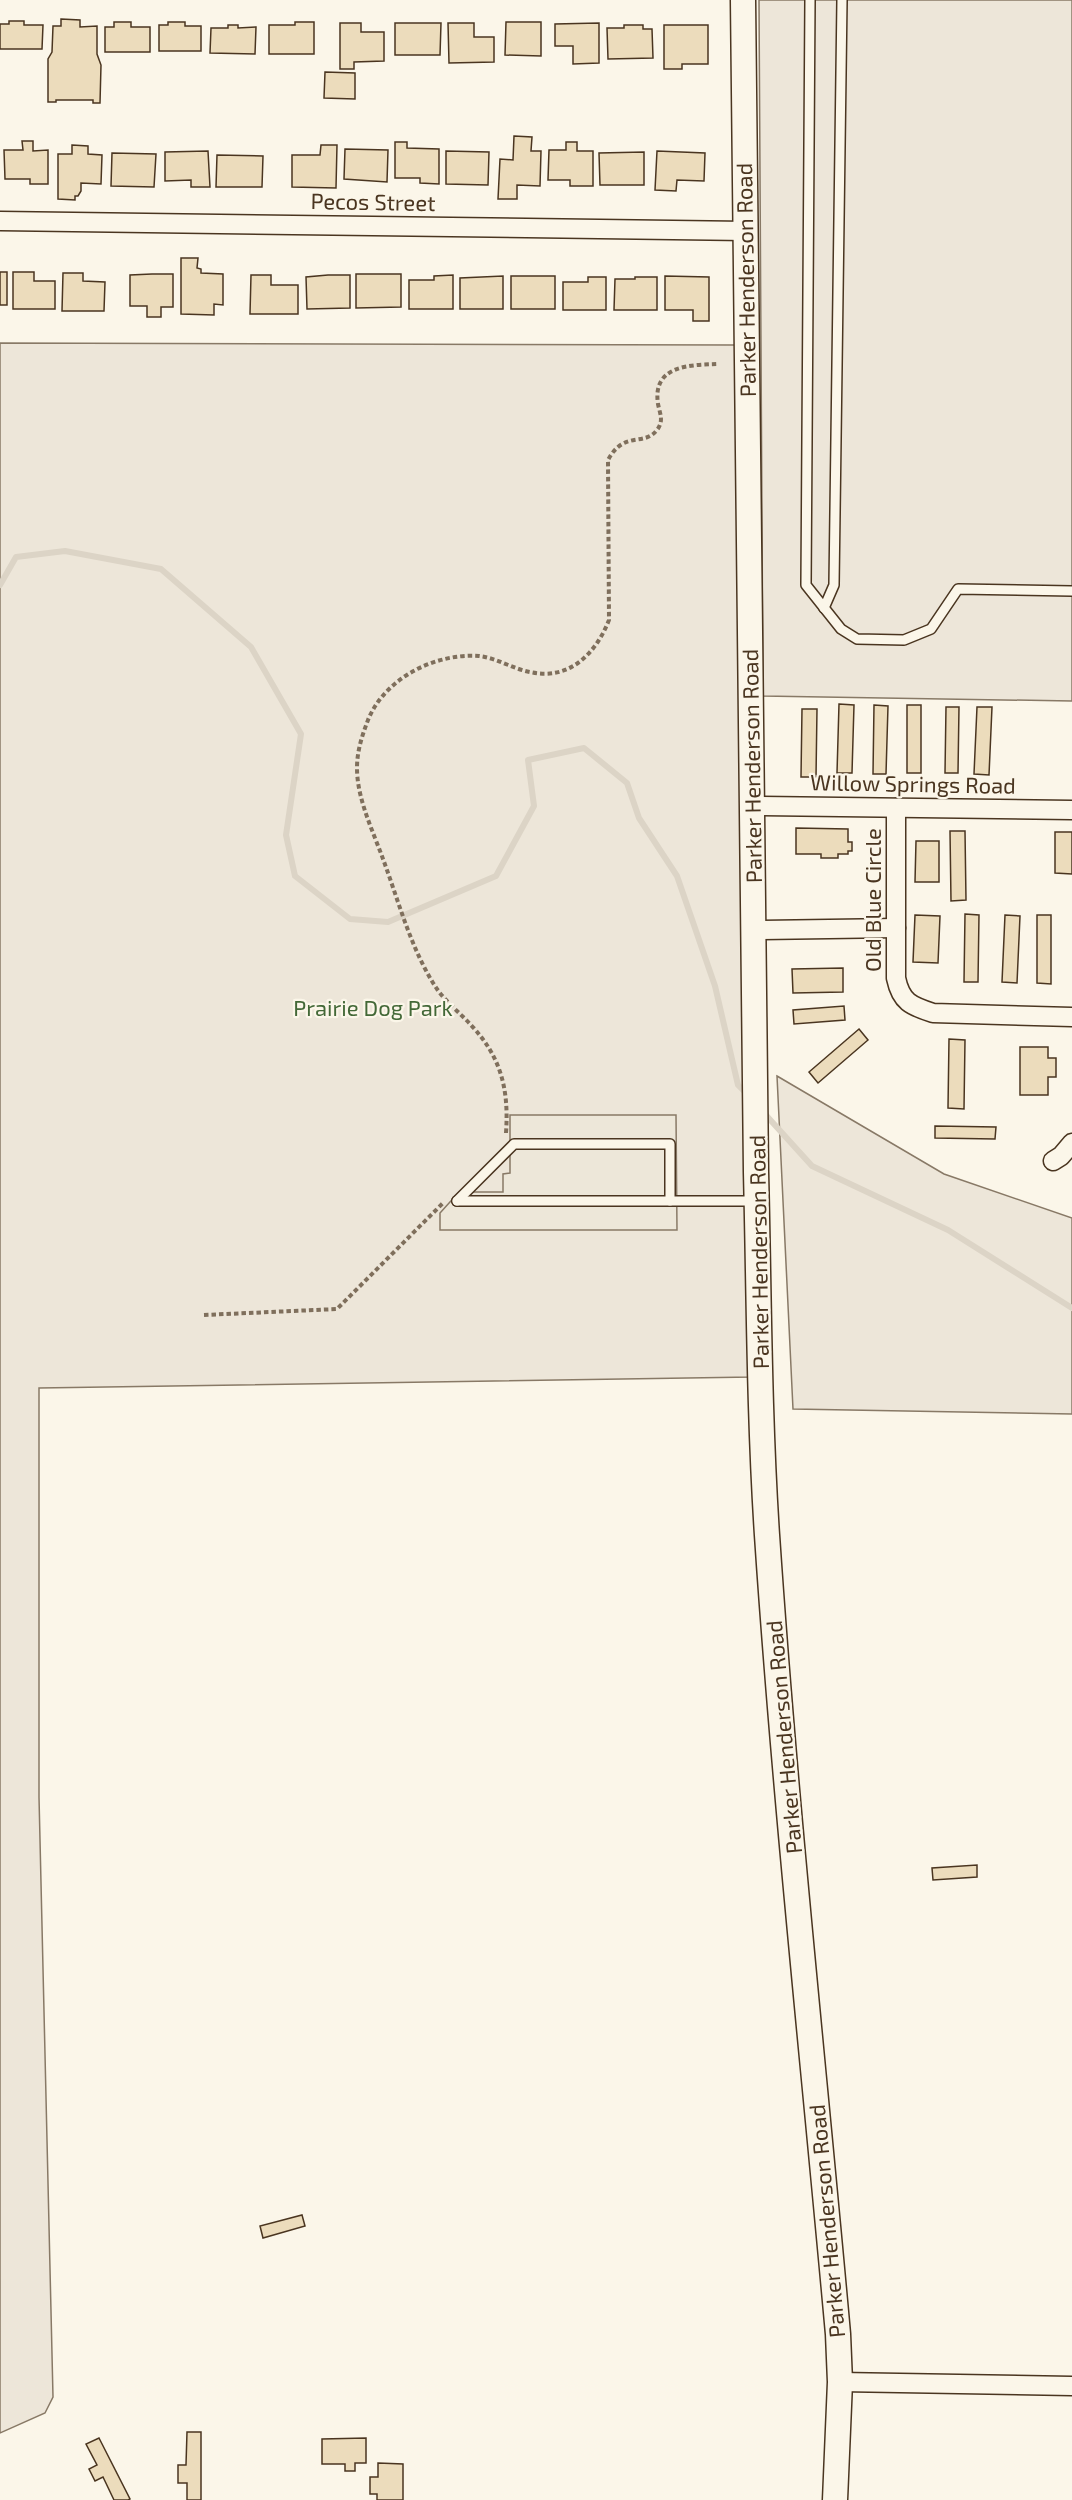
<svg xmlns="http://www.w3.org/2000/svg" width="1072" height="2500" viewBox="0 0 1072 2500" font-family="'Exo 2',sans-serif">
	<rect width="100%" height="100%" fill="#fbf6e9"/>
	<g fill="#ede6d9" stroke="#887966" stroke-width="1.5">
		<polygon points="759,0 1072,0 1072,701 763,696"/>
		<polygon points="0,343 735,345 752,1377 39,1388 39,1797 53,2397 45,2413 0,2433"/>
		<polygon points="777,1076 944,1174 1072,1218 1072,1414 793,1409"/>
	</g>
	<polygon fill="#ede7d9" stroke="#887966" stroke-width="1.5" points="510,1115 676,1115 677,1230 440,1230 440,1213 459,1192 503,1192 503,1174 510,1173"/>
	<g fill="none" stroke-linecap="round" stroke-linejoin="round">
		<g stroke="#dcd4c6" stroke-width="6">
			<polyline points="0,585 16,557 65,551 161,569 251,647 301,734 286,835 295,876 350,919 388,922 496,876 534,806 528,760 584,748 627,783 639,818 677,876 715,986 738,1085 747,1094"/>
			<polyline points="764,1113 812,1166 948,1230 1072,1308"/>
		</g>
	</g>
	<g fill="#ecdcbc" stroke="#4a3520" stroke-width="1.5">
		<polygon points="61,19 80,20 80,27 97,26 97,54 101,65 100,103 93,103 93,100 56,100 56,102 48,102 48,59 52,52 53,26 61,26"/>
		<polygon points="9,21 24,21 24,25 43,25 42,49 0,49 0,24 9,24"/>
		<polygon points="114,22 131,22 131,27 150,27 150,52 105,52 105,27 114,27"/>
		<polygon points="168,22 185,22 185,26 201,26 201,51 159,51 159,25 168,25"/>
		<polygon points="295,22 314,22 314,54 269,54 269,25 295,25"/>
		<polygon points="506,22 541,22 541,56 505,55"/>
		<polygon points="340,23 361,23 361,32 384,32 384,61 354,62 354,69 340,69"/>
		<polygon points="395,23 441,23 440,55 395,55"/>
		<polygon points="448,23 474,23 474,37 494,37 494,62 449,63"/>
		<polygon points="599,23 599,63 573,64 573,46 555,46 555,24"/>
		<polygon points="228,25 238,25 238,28 256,27 255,54 210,53 211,28 228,28"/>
		<polygon points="624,25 643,25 643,29 652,29 653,58 608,59 607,28 624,28"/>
		<polygon points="664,25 708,25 708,64 682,64 682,69 664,69"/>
		<polygon points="325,72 355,73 355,99 324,98"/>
		<polygon points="514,136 532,137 531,151 541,151 540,186 517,185 517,199 498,199 500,159 513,160"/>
		<polygon points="22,141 33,141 33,151 48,150 48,184 30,184 30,179 5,179 4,150 23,150"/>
		<polygon points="395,142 407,142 407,148 439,149 439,184 420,183 420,178 395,178"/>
		<polygon points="566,142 577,142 577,151 593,151 593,186 570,186 570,180 548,180 549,150 566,150"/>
		<polygon points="72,145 88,146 88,154 102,155 101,184 81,183 81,191 78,196 75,196 75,200 58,199 58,154 72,154"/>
		<polygon points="321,145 337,145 336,188 292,187 292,155 320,155"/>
		<polygon points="345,149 388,150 387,182 344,179"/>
		<polygon points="208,151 210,187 191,187 191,180 165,181 165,152"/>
		<polygon points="446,151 489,152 488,185 446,184"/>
		<polygon points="657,151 705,153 704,181 677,180 676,191 655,190"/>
		<polygon points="644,152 644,185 600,185 599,153"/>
		<polygon points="112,153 156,154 154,187 111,186"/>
		<polygon points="217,155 263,156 262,187 216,187"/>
		<polygon points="181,258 198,258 197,268 201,269 201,273 223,274 223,305 214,304 214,315 181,314"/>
		<rect x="0" y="272" width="7" height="33"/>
		<polygon points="13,272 34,272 34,281 55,281 55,309 13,309"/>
		<polygon points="63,273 83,273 83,281 105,282 104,311 62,311"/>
		<polygon points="152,274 173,274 173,307 161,307 161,317 147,317 147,306 130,306 130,275"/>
		<polygon points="356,274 401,274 401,307 356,308"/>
		<polygon points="251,275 271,275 271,285 298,285 298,314 250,314"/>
		<polygon points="328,275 350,275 350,308 307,309 306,277"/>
		<polygon points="453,275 453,309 409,309 409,280 434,280 434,276"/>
		<polygon points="503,276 503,309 460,309 460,278"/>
		<rect x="511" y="276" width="44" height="33"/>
		<polygon points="665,276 709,277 709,321 693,321 693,310 665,310"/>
		<polygon points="588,277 606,277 606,310 563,310 563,282 588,282"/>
		<polygon points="635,277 657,277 657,310 614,310 615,279 635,279"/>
		<polygon points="839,704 854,705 852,773 837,773"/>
		<polygon points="874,705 888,706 886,774 873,774"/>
		<rect x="907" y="705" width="14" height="68"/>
		<polygon points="946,707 959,707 958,773 945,773"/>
		<polygon points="977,707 992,707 989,775 974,774"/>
		<polygon points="802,709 817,709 816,777 801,777"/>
		<polygon points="796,828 848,829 848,842 852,842 852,851 848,851 848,854 838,854 838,858 821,858 821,854 796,854"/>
		<polygon points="950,831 965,831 966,900 951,901"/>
		<polygon points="1055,832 1072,832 1072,874 1055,873"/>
		<polygon points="916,841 939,841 939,882 915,882"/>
		<polygon points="965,914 979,915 978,982 964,982"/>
		<polygon points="915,915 940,916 938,963 913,962"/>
		<polygon points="1005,915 1020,916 1017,983 1002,982"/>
		<polygon points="1037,915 1051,915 1051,984 1037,983"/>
		<polygon points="843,968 843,992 793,993 792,969"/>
		<polygon points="844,1006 845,1020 794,1024 793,1010"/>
		<polygon points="859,1029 868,1040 818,1083 809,1072"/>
		<polygon points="949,1039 965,1040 964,1109 948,1108"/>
		<polygon points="1020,1047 1048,1047 1048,1058 1056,1058 1056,1077 1048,1077 1048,1095 1020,1095"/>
		<polygon points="935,1126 996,1127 995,1139 935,1138"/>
		<polygon points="977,1865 977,1877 933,1880 932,1868"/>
		<polygon points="302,2215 305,2226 263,2238 260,2226"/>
		<polygon points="187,2432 201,2432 201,2500 187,2500 187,2483 178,2483 178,2465 186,2465"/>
		<polygon points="99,2438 130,2499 128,2500 114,2500 103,2477 95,2481 89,2469 97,2465 86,2444"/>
		<polygon points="366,2438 366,2463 355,2463 355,2471 345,2471 345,2464 322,2464 322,2439"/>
		<polygon points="378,2463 403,2464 403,2500 377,2500 377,2494 370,2494 370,2477 378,2477"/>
	</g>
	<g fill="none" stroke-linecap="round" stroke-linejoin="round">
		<g stroke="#4a3520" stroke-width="12">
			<g id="lane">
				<polyline points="810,0 806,585 841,629 857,639 904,640 931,629 958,589 1072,591"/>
				<polyline points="824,608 834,585 842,0"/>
				<polyline points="457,1201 754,1201"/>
				<polyline points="457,1201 514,1144 670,1144 670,1201"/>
			</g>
		</g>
		<g stroke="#4a3520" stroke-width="21">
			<g id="street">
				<polyline points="0,221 746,231"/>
				<polyline points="753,806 1072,810"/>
				<path d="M896 808V978C901 1002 911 1006 933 1013L1072 1017"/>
				<polyline points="754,930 896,928"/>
				<polyline points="1053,1161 1061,1156 1072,1143"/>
				<polyline points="840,2382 1072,2386"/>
			</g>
		</g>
		<g stroke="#4a3520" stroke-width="27">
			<path id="secondary" d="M743 0 756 1172C759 1293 759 1414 767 1535 785 1802 814 2068 838 2334L840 2382 835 2500"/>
		</g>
		<g stroke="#7f6f5c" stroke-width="4" stroke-dasharray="4.5 3" stroke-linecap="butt">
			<path d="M506 1133C509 1089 501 1057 471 1025 460 1013 446 1002 437 989 411 950 399 902 383 859 373 831 357 799 357 768 357 751 362 736 368 720 385 678 435 653 479 656 497 658 513 669 530 672 570 681 596 653 609 620L608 460C624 430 644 447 657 430 664 421 660 414 658 404 652 365 690 365 717 364"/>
			<polyline points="204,1315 337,1309 444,1202"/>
		</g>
		<use href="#lane" stroke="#fbf6e9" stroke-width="9"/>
		<use href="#street" stroke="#fbf6e9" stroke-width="18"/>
		<use href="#secondary" stroke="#fbf6e9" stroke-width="24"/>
	</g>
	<g text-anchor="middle" stroke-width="4.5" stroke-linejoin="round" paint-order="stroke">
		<g font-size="22" fill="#4a3520" stroke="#fbf6e9">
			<text transform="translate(373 202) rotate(1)" y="8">Pecos Street</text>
			<text transform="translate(746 280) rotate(-91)" y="8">Parker Henderson Road</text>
			<text transform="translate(752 766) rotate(-91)" y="8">Parker Henderson Road</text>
			<text transform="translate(913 784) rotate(1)" y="8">Willow Springs Road</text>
			<text transform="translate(873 900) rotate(-90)" y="8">Old Blue Circle</text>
			<text transform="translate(759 1252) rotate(-91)" y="8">Parker Henderson Road</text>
			<text transform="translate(784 1737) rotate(-95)" y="8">Parker Henderson Road</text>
			<text transform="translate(827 2221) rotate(-95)" y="8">Parker Henderson Road</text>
		</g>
		<g font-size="22" fill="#436837" stroke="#fbf6e9">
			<text x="373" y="1016">Prairie Dog Park</text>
		</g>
	</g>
</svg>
